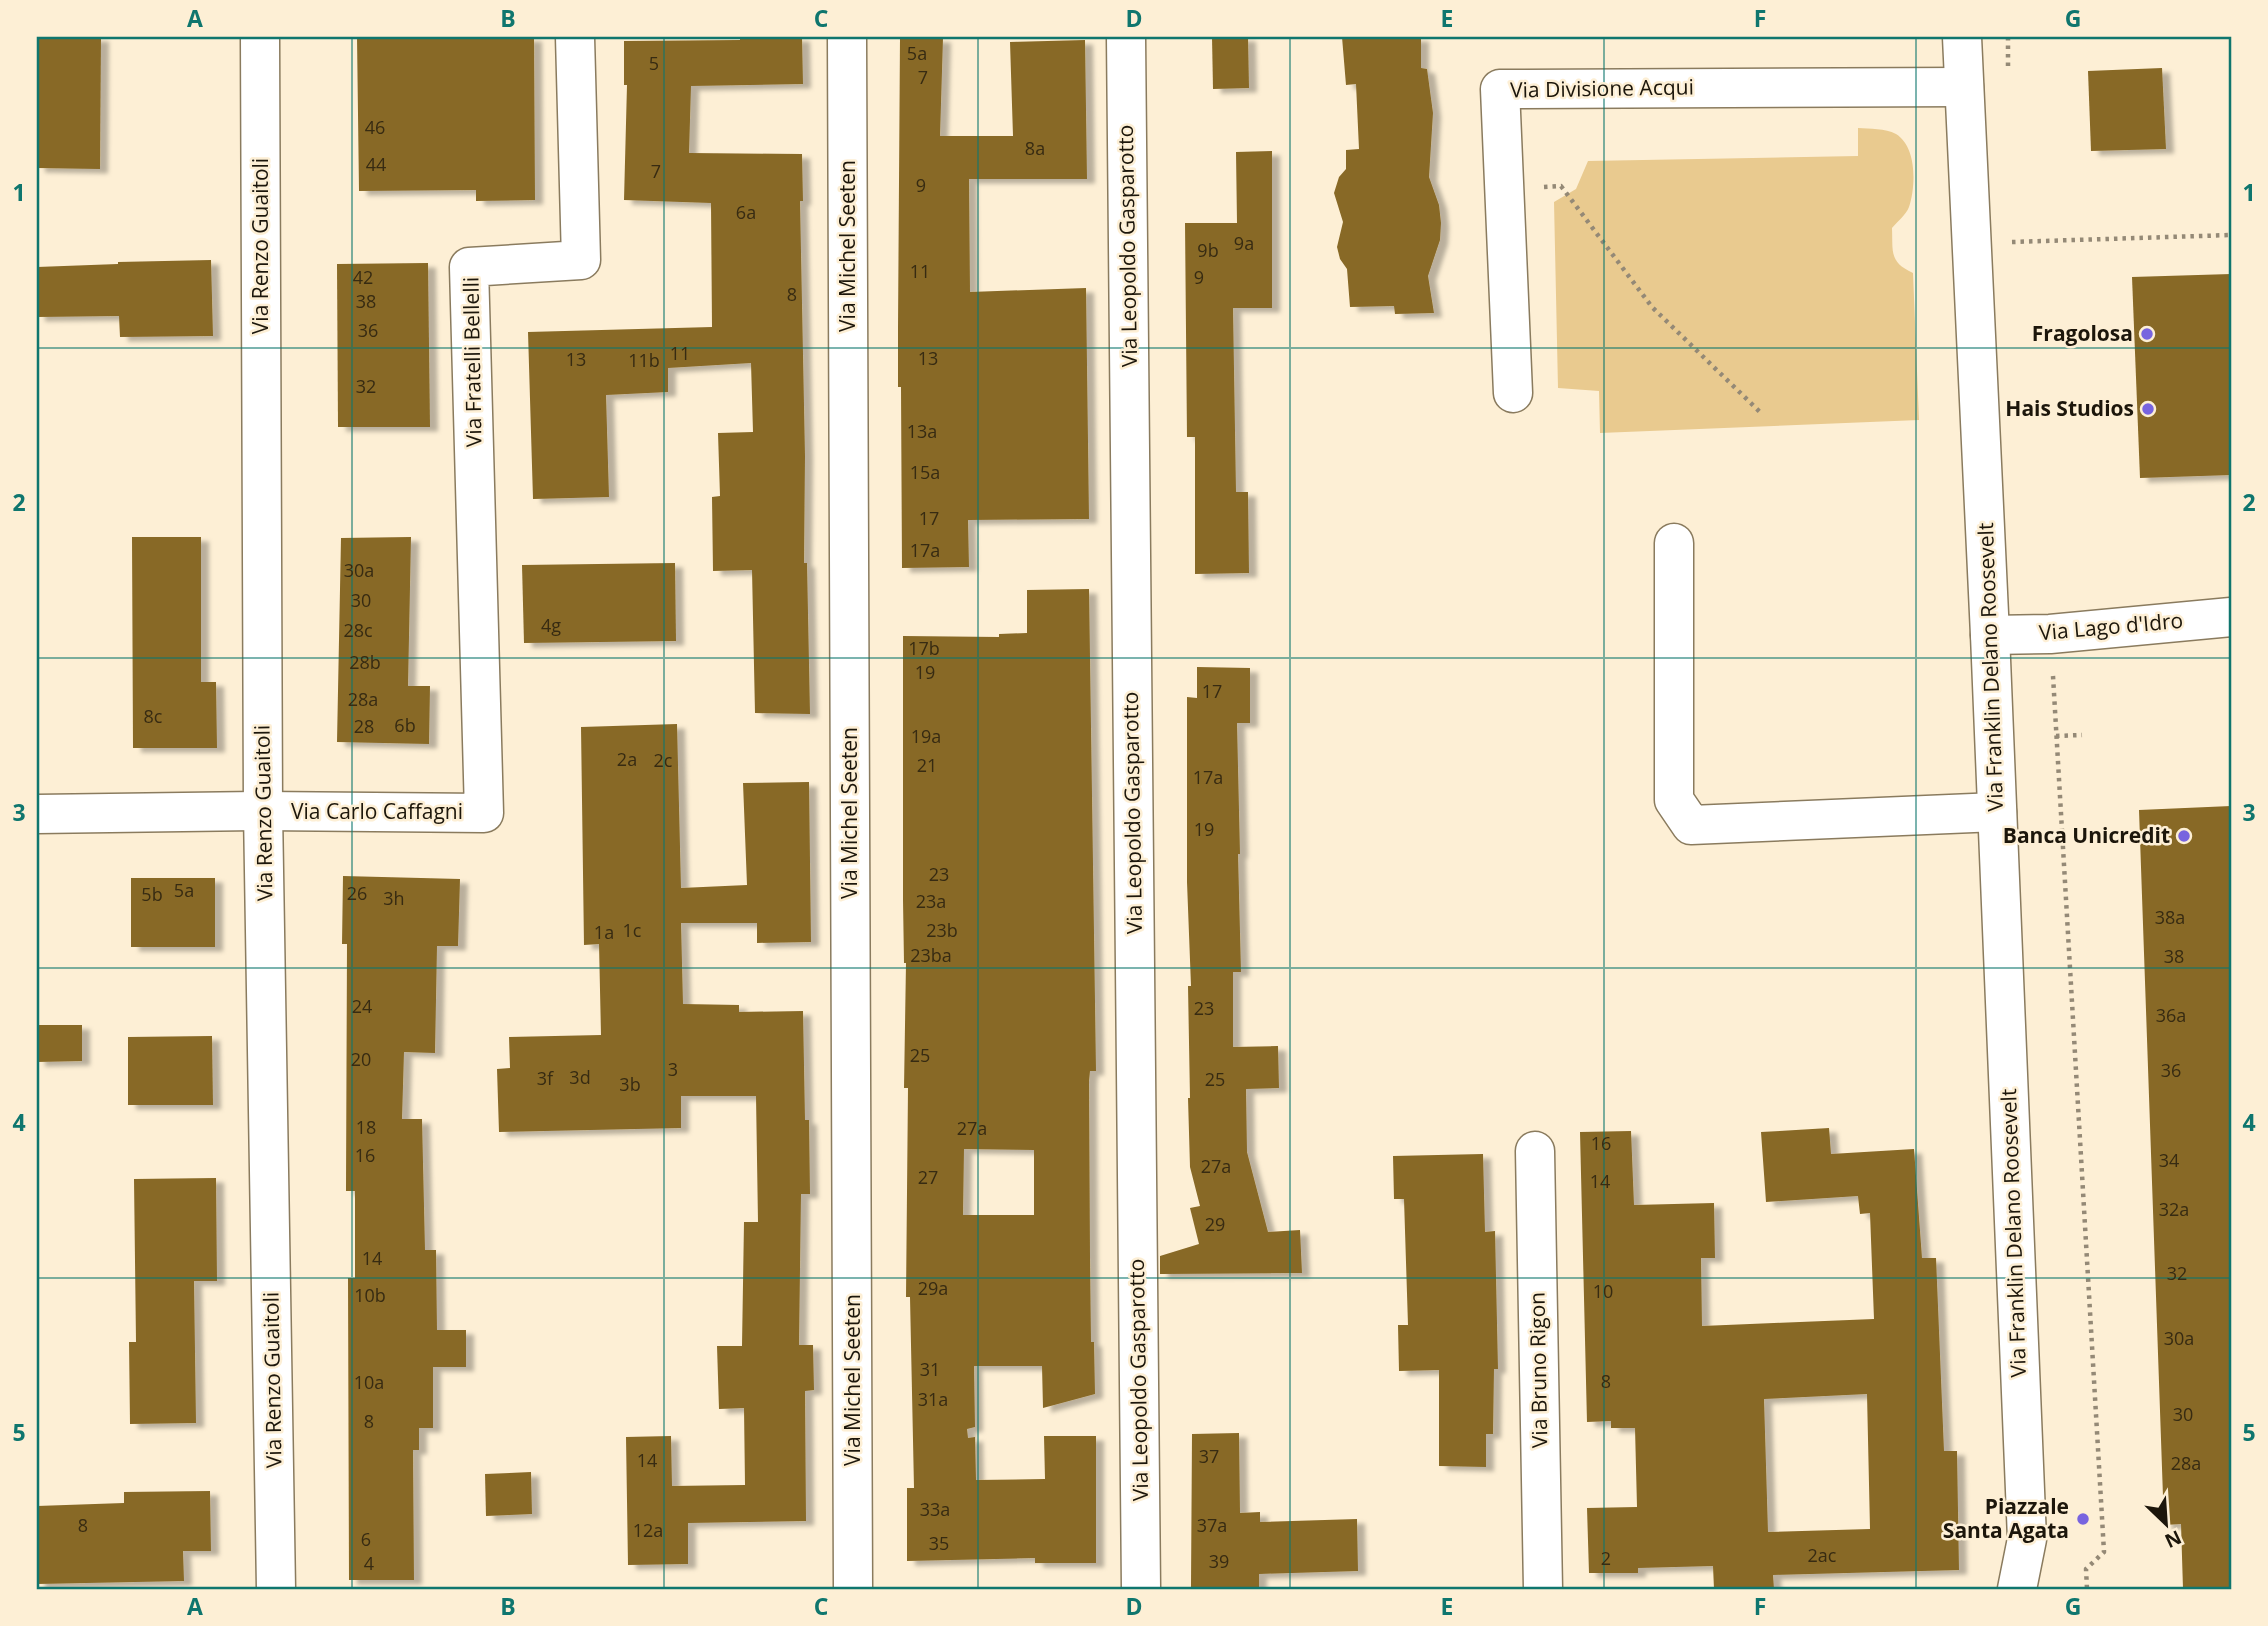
<svg xmlns="http://www.w3.org/2000/svg" width="2268" height="1626" viewBox="0 0 2268 1626" font-family="'Open Sans',sans-serif">
	<defs>
		<filter id="shadow"><feDropShadow dx="8" dy="4.5" stdDeviation="2" flood-color="#0004"/></filter>
	</defs>
	<rect width="100%" height="100%" fill="#fdefd5"/>
	<path fill="#e9ca8f" d="M1858 128C1870 129 1885 128 1896 134 1917 147 1916 186 1909 207 1906 215 1897 222 1892 228 1893 252 1889 262 1913 273L1919 420 1600 433 1599 391 1558 388 1554 202 1576 189 1588 161 1858 156Z"/>
	<g fill="#886926" fill-rule="evenodd" filter="url(#shadow)">
		<polygon points="37,37 101,37 100,169 37,168"/>
		<polygon points="357,37 534,37 535,200 476,201 476,190 359,191"/>
		<polygon points="740,37 802,37 803,84 691,86 689,153 802,154 803,201 800,201 805,456 804,563 807,563 810,714 755,713 752,570 713,571 712,497 720,496 718,433 753,432 751,363 668,368 668,392 606,395 609,497 533,499 528,332 712,327 711,203 624,200 627,85 624,85 624,41 740,40"/>
		<polygon points="900,37 943,38 940,136 1013,136 1010,42 1085,40 1087,179 969,179 970,292 1086,288 1089,519 968,520 969,567 902,568 901,387 898,387 898,328"/>
		<polygon points="1212,37 1248,37 1249,88 1213,89"/>
		<polygon points="1342,37 1421,37 1421,68 1427,69 1433,113 1429,177 1439,205 1441,223 1440,240 1428,276 1434,313 1395,314 1394,306 1350,307 1347,269 1340,259 1337,247 1343,222 1334,193 1339,177 1346,169 1346,150 1359,149 1356,84 1346,85"/>
		<polygon points="2162,68 2166,149 2091,151 2088,71"/>
		<polygon points="1272,151 1272,308 1233,308 1236,492 1248,492 1249,573 1195,574 1195,437 1187,437 1185,223 1237,223 1236,152"/>
		<polygon points="211,260 213,336 120,337 119,316 37,317 37,267 118,264 118,262"/>
		<polygon points="428,263 430,427 338,427 337,264"/>
		<polygon points="2231,274 2231,475 2140,478 2132,277"/>
		<polygon points="132,537 201,537 201,682 216,682 217,748 133,748"/>
		<polygon points="411,537 408,686 430,686 429,744 337,742 341,538"/>
		<polygon points="675,563 676,641 524,643 522,565"/>
		<path d="M1089 589 1096 1071H1090L1089 1081 1090 1258 1091 1342H1094L1095 1394 1043 1408 1042 1366H974L975 1427 967 1429 968 1438 975 1437 976 1480 1045 1479 1044 1436H1096V1563H1035V1558L907 1561V1488H914L910 1297H906L908 1088H904L906 963H904L903 900V636L999 637V634L1027 633V590ZM964 1149 1034 1150V1215H963Z"/>
		<polygon points="1197,667 1250,668 1250,723 1237,723 1240,854 1238,854 1241,972 1233,972 1233,1047 1278,1046 1279,1088 1246,1089 1247,1152 1268,1232 1300,1230 1302,1273 1160,1274 1160,1256 1199,1244 1190,1208 1200,1206 1190,1167 1188,1098 1190,1098 1188,986 1191,986 1187,882 1187,697 1197,698"/>
		<polygon points="677,724 681,888 747,885 743,783 809,782 811,942 757,943 757,923 681,923 683,1004 739,1005 739,1012 803,1011 805,1120 809,1120 810,1194 801,1194 799,1345 813,1345 814,1390 805,1391 806,1521 688,1523 688,1564 628,1565 626,1437 671,1436 672,1486 745,1485 744,1408 719,1409 717,1346 742,1346 744,1222 758,1222 756,1096 681,1096 681,1128 499,1132 497,1069 510,1068 509,1037 601,1035 599,944 584,945 581,727"/>
		<polygon points="2231,806 2231,1589 2183,1589 2181,1524 2164,1525 2139,810"/>
		<polygon points="343,876 460,879 458,946 437,946 435,1053 404,1052 402,1119 422,1119 425,1250 436,1250 437,1330 466,1330 466,1367 433,1367 433,1428 419,1428 419,1450 413,1450 414,1580 349,1580 348,1278 355,1278 355,1191 346,1191 347,944 342,944"/>
		<rect x="131" y="878" width="84" height="69"/>
		<polygon points="37,1025 82,1025 82,1061 37,1062"/>
		<polygon points="212,1036 213,1105 128,1105 128,1037"/>
		<path d="M1829 1128 1831 1154 1914 1149 1922 1258H1936L1944 1451H1957L1959 1570 1773 1575 1774 1589H1714L1713 1566 1638 1568V1573H1589L1587 1508 1637 1507 1635 1428H1611V1421L1587 1422 1580 1132 1631 1131 1634 1205 1714 1203 1715 1258H1701L1702 1326 1874 1319 1870 1213 1860 1214 1858 1196 1766 1202 1761 1132ZM1867 1394 1870 1529 1768 1532 1764 1399Z"/>
		<polygon points="1483,1154 1485,1232 1495,1231 1498,1369 1494,1369 1493,1434 1486,1434 1486,1467 1439,1466 1439,1370 1399,1371 1398,1325 1408,1325 1404,1199 1394,1199 1393,1156"/>
		<polygon points="216,1178 217,1281 194,1281 196,1423 130,1424 129,1342 136,1342 134,1179"/>
		<polygon points="1239,1433 1240,1513 1260,1512 1260,1522 1357,1519 1358,1571 1259,1574 1259,1587 1191,1587 1192,1434"/>
		<polygon points="531,1472 532,1514 486,1516 485,1474"/>
		<polygon points="210,1491 211,1551 183,1551 184,1581 37,1584 37,1506 124,1503 124,1492"/>
	</g>
	<g fill="none" stroke-linecap="round" stroke-linejoin="round">
		<g stroke="#8a7b5e" stroke-width="41">
			<g id="minor">
				<polyline points="260,37 263,811 276,1589"/>
				<polyline points="847,37 853,1589"/>
				<polyline points="1126,37 1141,1589"/>
				<polyline points="1513,393 1500,89 1964,87"/>
				<polyline points="1674,543 1674,800 1691,825 1997,812"/>
				<polyline points="37,814 263,811 484,813 469,267 581,260 575,37"/>
				<polyline points="1535,1151 1543,1589"/>
			</g>
		</g>
		<g stroke="#8a7b5e" stroke-width="41">
			<polyline id="tertiary" points="1990,635 2050,634 2231,617"/>
		</g>
		<g stroke="#8a7b5e" stroke-width="41">
			<polyline id="secondary" points="1962,37 1990,635 2027,1539 2017,1589"/>
		</g>
		<g stroke="#948976" stroke-width="4.5" stroke-dasharray="3.5 5" stroke-linecap="butt">
			<polyline points="2008,37 2008,67"/>
			<polyline points="1544,187 1561,186 1652,307 1760,412"/>
			<polyline points="2012,242 2231,235"/>
			<polyline points="2053,676 2104,1552 2086,1569 2087,1589"/>
			<polyline points="2056,736 2082,735"/>
		</g>
		<use href="#minor" stroke="#fff" stroke-width="38"/>
		<use href="#tertiary" stroke="#fff" stroke-width="38"/>
		<use href="#secondary" stroke="#fff" stroke-width="38"/>
	</g>
	<path fill="none" stroke="#0f766e" stroke-width="2" stroke-opacity="0.55" d="M352 37V1589M664 37V1589M978 37V1589M1290 37V1589M1604 37V1589M1916 37V1589M37 348H2231M37 658H2231M37 968H2231M37 1278H2231"/>
	<g fill="#7864df" stroke="#fdefd5" stroke-width="2.5">
		<circle cx="2147" cy="334" r="7"/>
		<circle cx="2148" cy="409" r="7"/>
		<circle cx="2184" cy="836" r="7"/>
		<circle cx="2083" cy="1519" r="7"/>
	</g>
	<g text-anchor="middle" stroke-width="5" stroke-linejoin="round" paint-order="stroke">
		<g font-size="18" fill="#372b12">
			<text x="917" y="60">5a</text>
			<text x="654" y="70">5</text>
			<text x="923" y="84">7</text>
			<text x="375" y="134">46</text>
			<text x="1035" y="155">8a</text>
			<text x="376" y="171">44</text>
			<text x="656" y="178">7</text>
			<text x="921" y="192">9</text>
			<text x="746" y="219">6a</text>
			<text x="1244" y="250">9a</text>
			<text x="1208" y="257">9b</text>
			<text x="920" y="278">11</text>
			<text x="363" y="284">42</text>
			<text x="1199" y="284">9</text>
			<text x="792" y="301">8</text>
			<text x="366" y="308">38</text>
			<text x="368" y="337">36</text>
			<text x="680" y="360">11</text>
			<text x="928" y="365">13</text>
			<text x="576" y="366">13</text>
			<text x="644" y="367">11b</text>
			<text x="366" y="393">32</text>
			<text x="922" y="438">13a</text>
			<text x="925" y="479">15a</text>
			<text x="929" y="525">17</text>
			<text x="925" y="557">17a</text>
			<text x="359" y="577">30a</text>
			<text x="361" y="607">30</text>
			<text x="551" y="632">4g</text>
			<text x="358" y="637">28c</text>
			<text x="924" y="655">17b</text>
			<text x="365" y="669">28b</text>
			<text x="925" y="679">19</text>
			<text x="1212" y="698">17</text>
			<text x="363" y="706">28a</text>
			<text x="153" y="723">8c</text>
			<text x="405" y="732">6b</text>
			<text x="364" y="733">28</text>
			<text x="926" y="743">19a</text>
			<text x="627" y="766">2a</text>
			<text x="663" y="767">2c</text>
			<text x="927" y="772">21</text>
			<text x="1208" y="784">17a</text>
			<text x="1204" y="836">19</text>
			<text x="939" y="881">23</text>
			<text x="184" y="897">5a</text>
			<text x="357" y="900">26</text>
			<text x="152" y="901">5b</text>
			<text x="394" y="905">3h</text>
			<text x="931" y="908">23a</text>
			<text x="2170" y="924">38a</text>
			<text x="632" y="937">1c</text>
			<text x="942" y="937">23b</text>
			<text x="604" y="939">1a</text>
			<text x="931" y="962">23ba</text>
			<text x="2174" y="963">38</text>
			<text x="362" y="1013">24</text>
			<text x="1204" y="1015">23</text>
			<text x="2171" y="1022">36a</text>
			<text x="920" y="1062">25</text>
			<text x="361" y="1066">20</text>
			<text x="673" y="1076">3</text>
			<text x="2171" y="1077">36</text>
			<text x="580" y="1084">3d</text>
			<text x="545" y="1085">3f</text>
			<text x="1215" y="1086">25</text>
			<text x="630" y="1091">3b</text>
			<text x="366" y="1134">18</text>
			<text x="972" y="1135">27a</text>
			<text x="1601" y="1150">16</text>
			<text x="365" y="1162">16</text>
			<text x="2169" y="1167">34</text>
			<text x="1216" y="1173">27a</text>
			<text x="928" y="1184">27</text>
			<text x="1600" y="1188">14</text>
			<text x="2174" y="1216">32a</text>
			<text x="1215" y="1231">29</text>
			<text x="372" y="1265">14</text>
			<text x="2177" y="1280">32</text>
			<text x="933" y="1295">29a</text>
			<text x="1603" y="1298">10</text>
			<text x="370" y="1302">10b</text>
			<text x="2179" y="1345">30a</text>
			<text x="930" y="1376">31</text>
			<text x="1606" y="1388">8</text>
			<text x="369" y="1389">10a</text>
			<text x="933" y="1406">31a</text>
			<text x="2183" y="1421">30</text>
			<text x="369" y="1428">8</text>
			<text x="1209" y="1463">37</text>
			<text x="647" y="1467">14</text>
			<text x="2186" y="1470">28a</text>
			<text x="935" y="1516">33a</text>
			<text x="83" y="1532">8</text>
			<text x="1212" y="1532">37a</text>
			<text x="648" y="1537">12a</text>
			<text x="366" y="1546">6</text>
			<text x="939" y="1550">35</text>
			<text x="1822" y="1562">2ac</text>
			<text x="1606" y="1565">2</text>
			<text x="1219" y="1568">39</text>
			<text x="369" y="1570">4</text>
		</g>
		<g font-size="21" fill="#1c160b" stroke="#fdefd5">
			<text transform="translate(1602 89) rotate(-1)" y="7">Via Divisione Acqui</text>
			<text transform="translate(261 246) rotate(-90)" y="7">Via Renzo Guaitoli</text>
			<text transform="translate(848 246) rotate(-90)" y="7">Via Michel Seeten</text>
			<text transform="translate(1128 246) rotate(-91)" y="7">Via Leopoldo Gasparotto</text>
			<text transform="translate(473 362) rotate(-91)" y="7">Via Fratelli Bellelli</text>
			<text transform="translate(2111 627) rotate(-5)" y="7">Via Lago d'Idro</text>
			<text transform="translate(1991 667) rotate(-92)" y="7">Via Franklin Delano Roosevelt</text>
			<text x="377" y="819">Via Carlo Caffagni</text>
			<text transform="translate(264 813) rotate(-91)" y="7">Via Renzo Guaitoli</text>
			<text transform="translate(850 813) rotate(-90)" y="7">Via Michel Seeten</text>
			<text transform="translate(1133 813) rotate(-91)" y="7">Via Leopoldo Gasparotto</text>
			<text transform="translate(2014 1233) rotate(-92)" y="7">Via Franklin Delano Roosevelt</text>
			<text transform="translate(1539 1370) rotate(-91)" y="7">Via Bruno Rigon</text>
			<text transform="translate(273 1380) rotate(-91)" y="7">Via Renzo Guaitoli</text>
			<text transform="translate(853 1380) rotate(-90)" y="7">Via Michel Seeten</text>
			<text transform="translate(1139 1380) rotate(-91)" y="7">Via Leopoldo Gasparotto</text>
		</g>
		<g font-size="21" font-weight="bold" fill="#1c160b" stroke="#fdefd5" text-anchor="end">
			<text x="2133" y="341">Fragolosa</text>
			<text x="2134" y="416">Hais Studios</text>
			<text x="2170" y="843">Banca Unicredit</text>
			<text x="2069" y="1514">Piazzale<tspan x="2069" dy="24">Santa Agata</tspan></text>
		</g>
	</g>
	<rect width="2268" height="1626" fill="none" stroke="#fdefd5" stroke-width="77"/>
	<g transform="translate(2166 1524) rotate(155)" stroke="#fdefd5" stroke-width="5" paint-order="stroke">
	<path d="M0-5L12 26L0 18L-12 26Z" fill="#1c160b"/>
	<text y="-10" font-size="19" font-weight="bold" text-anchor="middle" fill="#1c160b">N</text>
	</g>
	<rect x="38" y="38" width="2192" height="1550" fill="none" stroke="#0f766e" stroke-width="2.5"/>
	<g font-size="23" text-anchor="middle" font-weight="bold" fill="#0f766e">
		<text x="195" y="27">A</text>
		<text x="508" y="27">B</text>
		<text x="821" y="27">C</text>
		<text x="1134" y="27">D</text>
		<text x="1447" y="27">E</text>
		<text x="1760" y="27">F</text>
		<text x="2073" y="27">G</text>
		<text x="19" y="201">1</text>
		<text x="2249" y="201">1</text>
		<text x="19" y="511">2</text>
		<text x="2249" y="511">2</text>
		<text x="19" y="821">3</text>
		<text x="2249" y="821">3</text>
		<text x="19" y="1131">4</text>
		<text x="2249" y="1131">4</text>
		<text x="19" y="1441">5</text>
		<text x="2249" y="1441">5</text>
		<text x="195" y="1615">A</text>
		<text x="508" y="1615">B</text>
		<text x="821" y="1615">C</text>
		<text x="1134" y="1615">D</text>
		<text x="1447" y="1615">E</text>
		<text x="1760" y="1615">F</text>
		<text x="2073" y="1615">G</text>
	</g>
</svg>
